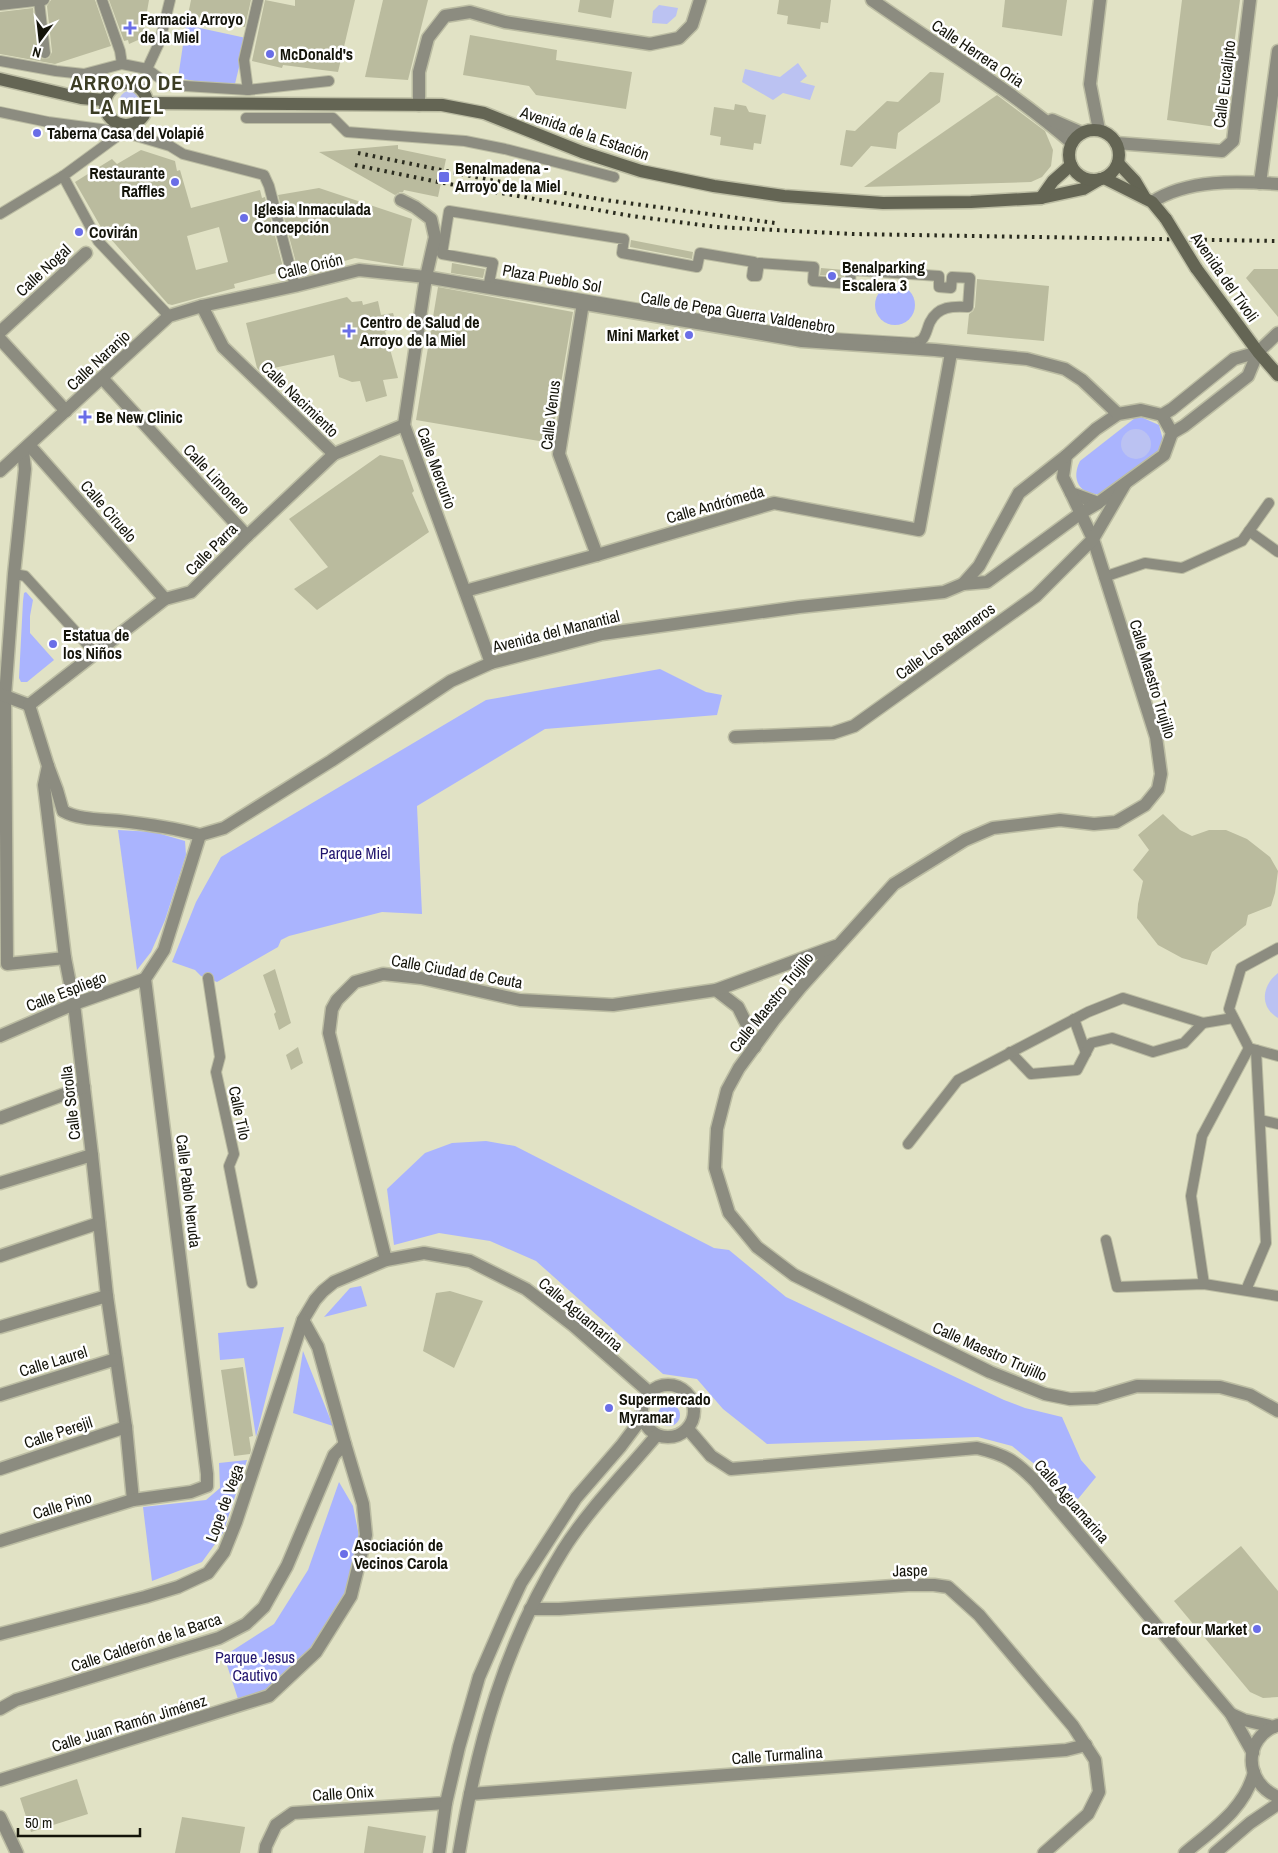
<svg xmlns="http://www.w3.org/2000/svg" width="1278" height="1853" viewBox="0 0 1278 1853" font-family="'Archivo Narrow',sans-serif">
	<rect width="100%" height="100%" fill="#e1e2c5"/>
	<g fill="#aab4fe">
		<polygon points="186,25 246,38 234,88 178,78"/>
		<circle cx="895" cy="305" r="20"/>
		<path d="M1141 417 1159 425 1163 440 1158 451 1103 494C1081 496 1070 481 1080 461L1135 418Z"/>
		<polygon points="26,592 33,600 30,616 30,633 54,660 27,682 21,682 19,678 23,601 24,593"/>
		<polygon points="660,669 706,692 722,695 717,715 545,729 417,806 422,914 382,912 289,936 281,940 278,947 217,982 201,976 195,970 172,962 196,902 221,857 486,700"/>
		<polygon points="118,830 154,832 185,841 186,855 165,920 151,952 137,970"/>
		<polygon points="486,1141 515,1146 714,1248 729,1250 786,1297 1004,1400 1025,1408 1062,1417 1081,1460 1096,1477 1078,1499 1012,1446 978,1437 767,1444 723,1409 697,1379 663,1374 536,1261 490,1241 439,1233 394,1245 387,1189 425,1153 452,1143"/>
		<polygon points="361,1286 367,1306 324,1317 350,1288"/>
		<polygon points="284,1327 256,1437 244,1358 220,1360 218,1333"/>
		<polygon points="303,1351 333,1426 293,1413"/>
		<circle cx="669" cy="1415" r="11"/>
		<polygon points="247,1460 223,1533 202,1562 152,1581 143,1507 206,1500 220,1488 219,1463"/>
		<polygon points="339,1482 353,1506 359,1536 345,1592 309,1650 267,1689 238,1699 224,1656 274,1624 308,1570"/>
	</g>
	<g fill="#bbc2f2">
		<polygon points="659,5 678,8 676,16 667,24 652,23 653,11"/>
		<polygon points="798,63 807,76 800,82 815,86 810,100 783,93 773,100 742,82 745,69 780,77"/>
		<circle cx="130" cy="102" r="11"/>
		<circle cx="1136" cy="444" r="15"/>
		<path d="M1278 973V1018C1259 1007 1262 985 1278 973Z"/>
	</g>
	<g fill="#babb9e" fill-rule="evenodd">
		<polygon points="51,0 95,0 111,46 55,64 0,54 0,12 33,8 38,54 43,59 49,58 52,52 47,6"/>
		<polygon points="109,0 149,0 144,29 147,36 129,44 128,40 124,41"/>
		<polygon points="191,0 251,0 245,27 188,15"/>
		<polygon points="265,0 295,6 295,0 355,0 338,72 283,65 282,68 252,61"/>
		<polygon points="383,0 428,0 408,80 365,77"/>
		<polygon points="580,0 614,0 611,18 578,12"/>
		<polygon points="779,0 831,0 828,23 821,22 820,29 787,24 788,16 777,14"/>
		<polygon points="1005,0 1067,0 1062,36 1002,27"/>
		<polygon points="1182,0 1240,0 1223,128 1167,120"/>
		<polygon points="470,35 557,50 556,60 632,72 626,109 536,95 529,86 463,75"/>
		<polygon points="930,72 944,73 940,102 898,133 896,149 871,146 852,167 840,165 846,130 855,131 887,101 898,102"/>
		<polygon points="997,95 1045,131 1053,150 1051,166 1042,177 1031,182 864,187"/>
		<polygon points="735,104 746,106 749,112 766,115 761,144 754,143 753,150 720,145 721,137 710,135 714,107 734,110"/>
		<polygon points="398,145 398,149 446,159 438,197 404,190 403,192 400,192 395,195 319,152"/>
		<path d="M141 150 175 161 177 171 180 170 191 208 260 190 262 198 265 197 284 271 234 284 235 288 172 305 168 304 102 229 75 182 112 159 117 164ZM219 227 228 262 196 270 187 236Z"/>
		<polygon points="319,188 412,219 403,266 355,258 299,274 278,195"/>
		<polygon points="631,240 693,252 692,259 630,247"/>
		<polygon points="452,263 485,269 483,278 451,273"/>
		<polygon points="821,268 844,270 844,277 820,275"/>
		<polygon points="1254,269 1278,269 1278,317 1246,278"/>
		<polygon points="977,279 1049,286 1044,341 967,334 969,314 973,311 975,307"/>
		<polygon points="438,287 573,312 551,443 416,420"/>
		<polygon points="347,297 352,302 362,301 363,305 378,301 381,315 393,313 398,329 385,331 398,378 383,380 387,396 366,402 360,381 352,382 339,377 334,355 260,371 257,368 246,323"/>
		<polygon points="380,455 403,460 414,491 412,493 429,532 317,610 294,589 328,567 289,519"/>
		<polygon points="1163,814 1180,830 1192,836 1209,830 1226,830 1247,839 1270,857 1278,871 1275,893 1271,906 1248,915 1246,925 1212,952 1207,965 1182,958 1158,945 1137,918 1138,904 1143,881 1133,870 1149,850 1138,835"/>
		<polygon points="275,969 291,1023 279,1030 274,1014 276,1012 263,975"/>
		<polygon points="298,1047 303,1063 291,1070 286,1055"/>
		<polygon points="450,1291 483,1301 454,1368 423,1351 436,1293"/>
		<polygon points="243,1367 253,1436 249,1437 251,1450 250,1454 234,1456 221,1370"/>
		<polygon points="1241,1546 1278,1591 1278,1697 1263,1698 1250,1692 1174,1601"/>
		<polygon points="77,1779 88,1814 31,1832 20,1798"/>
		<polygon points="182,1817 245,1827 240,1853 175,1853"/>
		<polygon points="368,1826 426,1836 423,1853 364,1853"/>
	</g>
	<g fill="none" stroke-linecap="round" stroke-linejoin="round">
		<g stroke="#bcbda3" stroke-width="12">
			<g id="pedestrian">
				<polyline points="102,0 120,51 122,64"/>
				<polyline points="39,1 45,53"/>
				<polyline points="0,5 44,0"/>
				<polyline points="0,61 56,71 84,74 122,64 147,69 169,85 248,90 329,81"/>
				<polyline points="147,69 160,41 170,0"/>
				<polyline points="248,90 244,60 258,0"/>
				<polyline points="0,112 48,122 123,132 170,146 183,154 264,175 269,186 295,286"/>
				<polyline points="246,118 333,118 347,132 465,141 505,149 614,177"/>
				<polyline points="63,176 98,241 169,316"/>
				<path d="M449 211 624 239 622 253 697 267 700 253 754 262 752 276H757L759 263 814 267 813 281 850 284 851 270 939 276V287L951 288 952 277 970 278 968 307C953 306 938 306 930 322 927 328 927 334 922 340L915 343 801 336 489 283 493 263 442 254Z"/>
				<polyline points="0,214 63,176 123,132 123,125"/>
				<polyline points="1249,531 1278,552"/>
				<polyline points="14,574 25,576 95,653"/>
				<polyline points="1104,577 1145,563 1182,568 1242,541 1269,503"/>
				<polyline points="1278,948 1241,968 1229,1009 1249,1048 1278,1056"/>
				<polyline points="208,978 220,1057 216,1072 234,1154 229,1166 252,1283"/>
				<polyline points="1074,1019 1086,1053"/>
				<polyline points="1010,1052 1031,1074 1077,1070 1091,1043 1112,1038 1153,1052 1184,1043 1203,1023"/>
				<polyline points="1260,1120 1278,1124"/>
				<polyline points="908,1144 958,1080 1088,1012 1123,998 1203,1023 1233,1018"/>
				<polyline points="1106,1240 1117,1287 1204,1284 1278,1296"/>
				<polyline points="1204,1284 1191,1196 1202,1136 1249,1048"/>
				<polyline points="1246,1290 1266,1243 1256,1050"/>
			</g>
		</g>
		<g stroke="#bcbda3" stroke-width="15">
			<g id="minor">
				<polyline points="419,105 419,72 428,38 445,16 470,12 505,22 650,44 679,38 692,25 700,0"/>
				<polyline points="1116,143 1222,151 1233,141 1250,0"/>
				<polyline points="1260,183 1278,51"/>
				<polyline points="401,200 415,207 431,219 435,237 426,277 404,425 491,663"/>
				<path d="M1152 202C1188 179 1237 181 1278 184"/>
				<polyline points="583,303 559,454 597,555"/>
				<polyline points="202,306 223,347 334,454 404,425"/>
				<polyline points="0,332 86,253"/>
				<polyline points="0,339 66,411"/>
				<polyline points="102,378 247,536"/>
				<polygon points="1141,410 1162,415 1172,433 1164,455 1098,503 1071,493 1063,477 1066,456 1096,429 1118,414"/>
				<polyline points="1162,415 1172,409 1234,359 1258,352"/>
				<polyline points="1172,433 1184,426 1248,376 1258,352 1278,333"/>
				<polyline points="29,445 165,599"/>
				<polyline points="23,451 25,469 14,574 5,696 7,964 65,958"/>
				<polyline points="0,471 169,316 202,306 295,286 359,270 426,277 802,341 935,350 1027,359 1065,369 1082,380 1118,414"/>
				<polyline points="1071,493 1093,539 1156,737 1161,774 1158,789 1145,805 1116,822 1094,824 1060,820 993,828 965,840 894,884 801,987 774,1020 739,1068 727,1090 717,1129 715,1168 729,1213 757,1247 794,1275 990,1372 1045,1394 1070,1399 1096,1398 1137,1386 1220,1387 1250,1395 1278,1411"/>
				<polyline points="963,584 979,566 1019,493 1066,456"/>
				<polyline points="465,591 597,555 774,503 919,530 951,353"/>
				<polyline points="0,694 29,705"/>
				<polyline points="29,705 48,766 44,785 65,958 74,1004 92,1155 107,1296 126,1427 133,1500"/>
				<polyline points="29,705 165,599 191,592 247,536 334,454"/>
				<polyline points="735,737 833,733 854,726 1036,596 1093,539 1125,484"/>
				<path d="M48 766 57 790 63 811C79 820 101 819 120 821 147 824 174 828 200 835"/>
				<polyline points="200,835 224,828 331,761 451,681 491,663 602,634 799,607 944,592 963,584 987,582 1081,513 1098,503"/>
				<polyline points="716,990 738,1007 748,1027 755,1047"/>
				<polyline points="0,1036 74,1004 145,979"/>
				<polyline points="0,1118 84,1087"/>
				<polyline points="0,1183 92,1155"/>
				<polyline points="0,1256 99,1223"/>
				<polyline points="386,1260 329,1033 332,1009 337,1000 355,982 383,974 421,978 520,1000 613,1005 716,990 836,946"/>
				<polyline points="0,1327 107,1296"/>
				<circle cx="668" cy="1411" r="26"/>
				<polyline points="0,1395 116,1359"/>
				<path d="M688 1429 711 1456 731 1469 977 1448C1006 1455 1014 1460 1035 1481L1231 1714 1253 1753"/>
				<polyline points="0,1469 126,1427"/>
				<polyline points="0,1541 133,1500 191,1492 207,1486 207,1474 145,979 164,950 200,835"/>
				<polyline points="530,1609 559,1609 908,1585 934,1585 948,1587 979,1615 1073,1726 1095,1760 1099,1792 1088,1814 1044,1853"/>
				<polyline points="0,1634 145,1597 178,1587 208,1573 224,1552 236,1522 303,1320 315,1300 323,1291 334,1282 386,1260 424,1253 470,1261 526,1289 574,1326 649,1392"/>
				<polyline points="0,1709 16,1700 219,1638 246,1624 264,1607 287,1566 334,1455 345,1444"/>
				<polyline points="1231,1714 1244,1720 1274,1727"/>
				<path d="M1278 1725C1242 1738 1244 1783 1278 1797"/>
				<polyline points="0,1780 269,1696 316,1652 351,1596 366,1535 363,1504 345,1444 318,1347 303,1320"/>
				<polyline points="470,1794 1066,1750 1086,1745"/>
				<polyline points="0,1817 17,1853"/>
				<polyline points="265,1853 266,1846 276,1825 293,1813 446,1803"/>
				<polyline points="439,1853 446,1803 459,1747 479,1677 506,1615 521,1583 576,1498 621,1446 642,1418"/>
				<path d="M459 1853C477 1744 504 1645 563 1550 588 1510 626 1472 656 1436"/>
				<path d="M1185 1853C1212 1830 1245 1809 1254 1772"/>
				<polyline points="1215,1853 1250,1823 1278,1804"/>
			</g>
		</g>
		<g stroke="#bcbda3" stroke-width="15">
			<g id="tertiary">
				<path d="M872 0C939 47 1010 89 1072 143"/>
				<polyline points="1052,120 1082,133"/>
				<polyline points="1099,130 1090,84 1100,0"/>
			</g>
		</g>
		<g stroke="#bcbda3" stroke-width="15">
			<g id="secondary">
				<polyline points="0,79 81,98 104,100"/>
				<circle cx="126" cy="104" r="21"/>
				<polyline points="147,103 442,105 484,113 582,152 641,171 714,186 784,196 883,203 971,202 1041,198 1083,189 1100,179"/>
				<circle cx="1094" cy="155" r="25"/>
				<polyline points="1118,163 1135,181 1145,198"/>
				<polyline points="1104,178 1152,202 1166,219"/>
				<polyline points="1041,198 1053,181 1071,165"/>
				<polyline points="1196,268 1258,352 1278,375"/>
			</g>
		</g>
		<use href="#pedestrian" stroke="#8c8c80" stroke-width="10"/>
		<use href="#minor" stroke="#8c8c80" stroke-width="12"/>
		<use href="#tertiary" stroke="#8c8c80" stroke-width="12"/>
		<use href="#secondary" stroke="#646554" stroke-width="12"/>
		<g stroke="#2a2b1e" stroke-width="4" stroke-dasharray="2.5 5" stroke-linecap="butt">
			<polyline points="358,153 485,179 605,200 775,223"/>
			<polyline points="355,165 438,182 632,216 717,227 852,234 1278,241"/>
		</g>
		<g stroke="#bcbda3" stroke-width="15" stroke-linecap="butt">
			<polyline id="secondary-bridge" points="1166,219 1196,268"/>
		</g>
		<use href="#secondary-bridge" stroke="#646554" stroke-width="12"/>
	</g>
	<g fill="#6a6ee7" stroke="#fff" stroke-width="2">
		<path d="M127.5 20.5h5v5h5v5h-5v5h-5v-5h-5v-5h5z"/>
		<circle cx="270" cy="54" r="5"/>
		<circle cx="37" cy="133" r="5"/>
		<rect x="438" y="171" width="12" height="12" rx="2.5"/>
		<circle cx="175" cy="182" r="5"/>
		<circle cx="244" cy="218" r="5"/>
		<circle cx="79" cy="232" r="5"/>
		<circle cx="832" cy="276" r="5"/>
		<path d="M346.5 323.5h5v5h5v5h-5v5h-5v-5h-5v-5h5z"/>
		<circle cx="689" cy="335" r="5"/>
		<path d="M82.5 409.5h5v5h5v5h-5v5h-5v-5h-5v-5h5z"/>
		<circle cx="53" cy="644" r="5"/>
		<circle cx="609" cy="1408" r="5"/>
		<circle cx="344" cy="1554" r="5"/>
		<circle cx="1257" cy="1629" r="5"/>
	</g>
	<g text-anchor="middle" stroke-width="5" stroke-linejoin="round" paint-order="stroke">
		<g font-size="16" font-weight="bold" fill="#14140a" stroke="#fff" text-anchor="start">
			<text x="140" y="25">Farmacia Arroyo<tspan x="140" dy="18">de la Miel</tspan></text>
			<text x="280" y="60">McDonald's</text>
			<text x="47" y="139">Taberna Casa del Volapié</text>
			<text x="455" y="174">Benalmadena -<tspan x="455" dy="18">Arroyo de la Miel</tspan></text>
			<text x="165" y="179" text-anchor="end">Restaurante<tspan x="165" dy="18">Raffles</tspan></text>
			<text x="254" y="215">Iglesia Inmaculada<tspan x="254" dy="18">Concepción</tspan></text>
			<text x="89" y="238">Covirán</text>
			<text x="842" y="273">Benalparking<tspan x="842" dy="18">Escalera 3</tspan></text>
			<text x="360" y="328">Centro de Salud de<tspan x="360" dy="18">Arroyo de la Miel</tspan></text>
			<text x="679" y="341" text-anchor="end">Mini Market</text>
			<text x="96" y="423">Be New Clinic</text>
			<text x="63" y="641">Estatua de<tspan x="63" dy="18">los Niños</tspan></text>
			<text x="619" y="1405">Supermercado<tspan x="619" dy="18">Myramar</tspan></text>
			<text x="354" y="1551">Asociación de<tspan x="354" dy="18">Vecinos Carola</tspan></text>
			<text x="1247" y="1635" text-anchor="end">Carrefour Market</text>
		</g>
		<g font-size="16" fill="#14140a" stroke="#fff">
			<text transform="translate(978 53) rotate(34)" y="6">Calle Herrera Oria</text>
			<text transform="translate(1224 84) rotate(-83)" y="6">Calle Eucalipto</text>
			<text transform="translate(585 133) rotate(19)" y="6">Avenida de la Estación</text>
			<text transform="translate(310 266) rotate(-13)" y="6">Calle Orión</text>
			<text transform="translate(43 270) rotate(-43)" y="6">Calle Nogal</text>
			<text transform="translate(1225 277) rotate(55)" y="6">Avenida del Tívoli</text>
			<text transform="translate(552 278) rotate(10)" y="6">Plaza Pueblo Sol</text>
			<text transform="translate(738 312) rotate(9)" y="6">Calle de Pepa Guerra Valdenebro</text>
			<text transform="translate(98 360) rotate(-43)" y="6">Calle Naranjo</text>
			<text transform="translate(300 399) rotate(44)" y="6">Calle Nacimiento</text>
			<text transform="translate(550 415) rotate(-83)" y="6">Calle Venus</text>
			<text transform="translate(437 468) rotate(70)" y="6">Calle Mercurio</text>
			<text transform="translate(217 479) rotate(47)" y="6">Calle Limonero</text>
			<text transform="translate(715 504) rotate(-16)" y="6">Calle Andrómeda</text>
			<text transform="translate(109 511) rotate(49)" y="6">Calle Ciruelo</text>
			<text transform="translate(211 549) rotate(-45)" y="6">Calle Parra</text>
			<text transform="translate(556 631) rotate(-14)" y="6">Avenida del Manantial</text>
			<text transform="translate(945 641) rotate(-36)" y="6">Calle Los Bataneros</text>
			<text transform="translate(1153 679) rotate(73)" y="6">Calle Maestro Trujillo</text>
			<text transform="translate(457 971) rotate(10)" y="6">Calle Ciudad de Ceuta</text>
			<text transform="translate(66 991) rotate(-21)" y="6">Calle Espliego</text>
			<text transform="translate(771 1002) rotate(-51)" y="6">Calle Maestro Trujillo</text>
			<text transform="translate(70 1103) rotate(-97)" y="6">Calle Sorolla</text>
			<text transform="translate(240 1113) rotate(78)" y="6">Calle Tilo</text>
			<text transform="translate(189 1191) rotate(83)" y="6">Calle Pablo Neruda</text>
			<text transform="translate(581 1314) rotate(40)" y="6">Calle Aguamarina</text>
			<text transform="translate(990 1351) rotate(24)" y="6">Calle Maestro Trujillo</text>
			<text transform="translate(53 1361) rotate(-17)" y="6">Calle Laurel</text>
			<text transform="translate(58 1432) rotate(-18)" y="6">Calle Perejil</text>
			<text transform="translate(1072 1501) rotate(49)" y="6">Calle Aguamarina</text>
			<text transform="translate(224 1503) rotate(-70)" y="6">Lope de Vega</text>
			<text transform="translate(62 1505) rotate(-17)" y="6">Calle Pino</text>
			<text transform="translate(910 1570) rotate(-2)" y="6">Jaspe</text>
			<text transform="translate(146 1642) rotate(-18)" y="6">Calle Calderón de la Barca</text>
			<text transform="translate(129 1723) rotate(-17)" y="6">Calle Juan Ramón Jiménez</text>
			<text transform="translate(777 1755) rotate(-4)" y="6">Calle Turmalina</text>
			<text transform="translate(343 1793) rotate(-4)" y="6">Calle Onix</text>
		</g>
		<g font-size="16" fill="#20146d" stroke="#fff">
			<text x="355" y="859">Parque Miel</text>
			<text x="255" y="1663">Parque Jesus<tspan x="255" dy="18">Cautivo</tspan></text>
		</g>
		<g font-size="21" font-weight="bold" letter-spacing="1" fill="#3c3d24" stroke="#fff">
			<text x="127" y="90">ARROYO DE<tspan x="127" dy="24">LA MIEL</tspan></text>
		</g>
	</g>
	<g transform="translate(40 40) rotate(195)" stroke="#ffffff" stroke-width="4" paint-order="stroke">
	<path d="M0-4L9 19L0 12L-9 19Z" fill="#14140a"/>
	<text y="-8" font-size="14" font-weight="bold" text-anchor="middle" fill="#14140a">N</text>
	</g>
	<path d="M18 1828v8h122v-8" fill="none" stroke="#14140a" stroke-width="2.5"/>
	<text x="25" y="1828" font-size="15" fill="#14140a" stroke="#ffffff" stroke-width="4" paint-order="stroke">50 m</text>
</svg>
